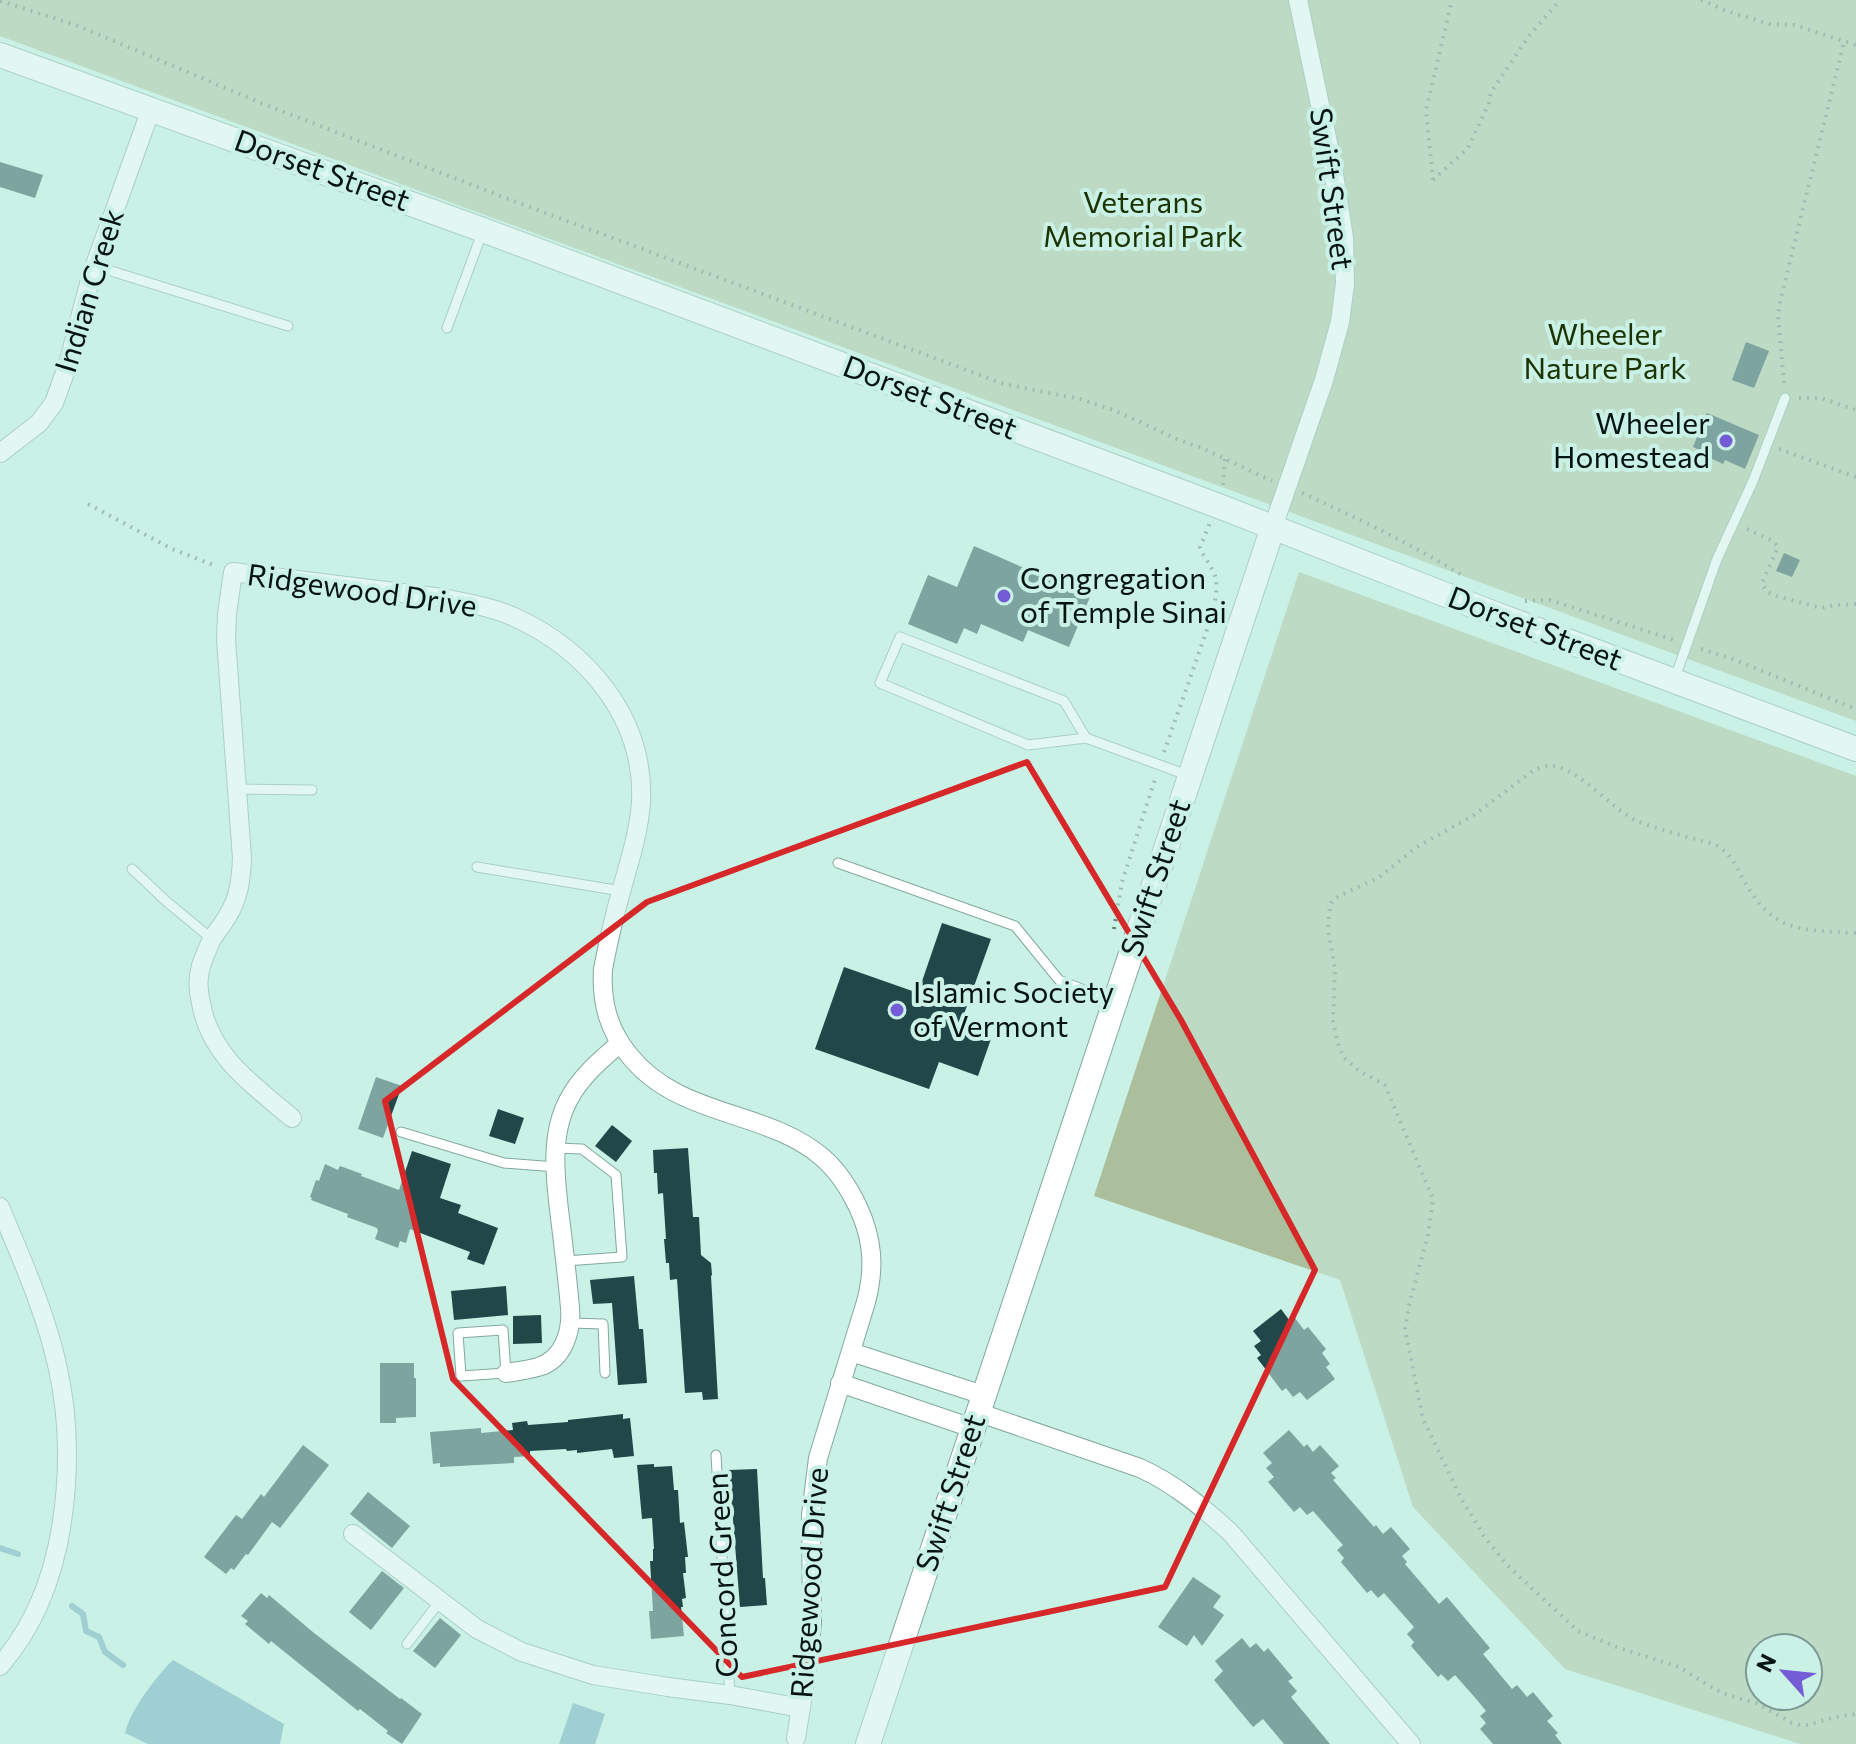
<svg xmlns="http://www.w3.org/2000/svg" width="1856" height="1744" viewBox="0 0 1856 1744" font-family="Commissioner,sans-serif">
	<rect width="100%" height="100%" fill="#caf1e6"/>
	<g fill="#abbf9c" fill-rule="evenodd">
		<polygon points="0,0 1856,0 1856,721 0,36"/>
		<path d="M1299 572 1856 776V1744H1800L1565 1669 1413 1507 1340 1280 1094 1196ZM1760 1648H1808V1696H1760Z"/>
	</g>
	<g fill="#6ca7bb">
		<path d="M173 1660 284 1724 280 1744H148L125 1733C129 1712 157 1675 173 1660Z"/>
		<polygon points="573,1703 605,1714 595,1744 559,1744"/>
	</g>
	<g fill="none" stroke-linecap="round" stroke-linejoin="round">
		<g stroke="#6ca7bb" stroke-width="6">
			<polyline points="0,1548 18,1554"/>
			<polyline points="72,1606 83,1614 86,1631 99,1637 105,1652 123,1665"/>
		</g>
	</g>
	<g fill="#224749">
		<polygon points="0,162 43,175 35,198 0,187"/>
		<polygon points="1746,342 1769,351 1754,388 1732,380"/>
		<polygon points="1707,413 1759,435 1745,469 1725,460 1723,464 1708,457 1709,454 1693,447"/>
		<polygon points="974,546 1090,597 1069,647 1028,630 1023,642 981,624 977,634 964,628 957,644 908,624 928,575 957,587"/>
		<polygon points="1784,553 1800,560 1792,577 1776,571"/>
		<polygon points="942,923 991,939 959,1028 991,1039 978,1076 939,1062 929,1089 815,1049 844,967 918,993"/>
		<polygon points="376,1077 402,1086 383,1138 358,1129"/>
		<polygon points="498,1109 524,1118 515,1144 489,1136"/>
		<polygon points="612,1125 632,1141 616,1162 595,1146"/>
		<polygon points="688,1148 693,1217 699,1217 701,1255 711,1263 712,1275 711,1276 718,1399 703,1400 702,1392 685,1393 677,1279 670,1280 669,1263 666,1263 664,1239 666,1239 663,1193 658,1194 657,1173 654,1173 653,1150"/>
		<polygon points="412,1151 451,1164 440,1198 461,1205 458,1213 498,1228 484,1265 467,1259 470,1252 410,1229 406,1243 400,1241 398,1248 375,1239 378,1231 377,1228 347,1217 348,1214 311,1200 312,1198 310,1197 316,1180 319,1181 325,1164 338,1170 340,1166 362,1174 361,1176 399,1190"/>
		<polygon points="634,1276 639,1329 643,1329 647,1383 618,1385 612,1303 593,1304 590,1280"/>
		<polygon points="506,1286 508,1315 454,1320 451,1291"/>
		<polygon points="1281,1309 1290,1321 1295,1318 1304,1330 1308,1327 1326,1349 1322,1353 1330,1364 1326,1367 1335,1379 1307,1400 1300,1392 1293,1397 1286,1388 1282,1391 1257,1358 1261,1355 1254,1346 1261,1341 1253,1331"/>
		<polygon points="541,1315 542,1343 513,1344 513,1316"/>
		<polygon points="380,1363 414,1363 414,1378 416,1378 416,1417 396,1418 396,1423 380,1423"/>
		<polygon points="623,1414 623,1419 630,1418 634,1456 614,1458 612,1449 577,1453 577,1450 567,1451 566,1449 530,1451 530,1456 514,1457 514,1463 440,1467 440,1463 433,1464 430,1432 481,1428 481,1433 513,1430 512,1423 527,1421 528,1425 568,1422 568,1420"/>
		<polygon points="1289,1430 1304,1447 1307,1444 1313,1452 1320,1445 1339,1466 1331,1473 1336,1478 1333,1480 1374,1527 1376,1525 1383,1534 1391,1527 1410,1549 1402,1556 1407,1562 1405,1564 1439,1604 1447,1597 1490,1648 1483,1654 1512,1689 1517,1685 1527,1697 1533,1692 1553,1716 1547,1721 1558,1733 1555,1735 1562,1744 1493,1744 1480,1729 1486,1723 1480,1716 1486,1711 1478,1701 1455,1675 1448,1681 1441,1674 1438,1677 1411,1646 1414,1642 1407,1634 1414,1627 1384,1593 1378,1598 1371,1590 1367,1593 1341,1562 1344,1558 1337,1550 1343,1545 1313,1511 1307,1515 1300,1507 1294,1512 1268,1482 1274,1477 1266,1468 1272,1463 1263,1453"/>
		<polygon points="303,1445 329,1465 280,1528 272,1522 248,1555 246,1554 234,1570 231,1568 226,1574 204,1557 236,1515 242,1519 261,1494 264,1497"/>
		<polygon points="654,1464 654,1467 672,1466 674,1490 678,1490 680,1523 684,1522 688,1557 685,1557 686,1573 683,1573 686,1598 682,1599 683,1607 681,1607 684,1636 651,1639 649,1611 653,1611 650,1561 653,1561 653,1549 654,1549 652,1518 642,1519 637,1465"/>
		<polygon points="757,1469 763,1578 765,1578 767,1605 740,1607 729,1470"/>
		<polygon points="368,1492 410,1526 392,1548 350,1514"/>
		<polygon points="382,1571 404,1588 371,1630 349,1612"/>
		<polygon points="1193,1577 1221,1596 1213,1607 1224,1615 1202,1646 1194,1635 1187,1646 1158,1627"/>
		<polygon points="261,1593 267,1598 269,1595 314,1633 400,1699 401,1698 422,1714 402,1744 386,1733 388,1731 360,1709 358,1711 271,1641 269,1644 245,1624 248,1621 241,1616"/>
		<polygon points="440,1618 461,1635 435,1668 413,1651"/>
		<polygon points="1242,1638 1250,1648 1256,1643 1264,1652 1268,1648 1293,1678 1288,1681 1297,1691 1291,1697 1330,1744 1284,1744 1263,1719 1253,1727 1214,1680 1223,1671 1215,1661"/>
	</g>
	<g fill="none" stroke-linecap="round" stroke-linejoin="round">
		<g stroke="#83a89e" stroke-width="11">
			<g id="service">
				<polyline points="95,266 288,326"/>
				<polyline points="447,328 482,233"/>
				<polyline points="1675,678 1717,559 1753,481 1785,398"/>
				<polyline points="1086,738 1028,745 880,683 900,637 1064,701 1086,738 1187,775"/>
				<polyline points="238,789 312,790"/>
				<polyline points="838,863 1015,926 1059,980 1112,1001"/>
				<polyline points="477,867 621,891"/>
				<polyline points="132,869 167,902 212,939"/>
				<polyline points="401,1132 504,1163 556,1167"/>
				<polyline points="556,1148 582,1149 616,1175 622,1257 565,1261"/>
				<polyline points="571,1323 603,1324 605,1373"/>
				<polygon points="503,1330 506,1373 461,1376 458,1333"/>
				<polyline points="716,1455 730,1695"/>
				<polyline points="407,1644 440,1601"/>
			</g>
		</g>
		<g stroke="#83a89e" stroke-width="20">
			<g id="minor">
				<polyline points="0,453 39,423 54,403 68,364 91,276 151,109"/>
				<polyline points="1273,527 1324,380 1340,322 1345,284 1344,238 1332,162 1298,0"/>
				<path d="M292 1118C253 1085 210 1056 201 1003 198 991 197 979 201 966 203 959 207 951 210 943 214 934 222 926 227 917 239 898 241 880 242 858L226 639 227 614 233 572 443 598C467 603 492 607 514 617 587 650 645 718 641 802 639 833 629 862 621 892 614 917 608 943 603 969 601 1002 608 1029 629 1055 679 1118 765 1109 822 1157 837 1170 849 1188 858 1207 873 1239 875 1268 866 1302L818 1458 811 1515 812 1623 809 1657 796 1738"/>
				<path d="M0 1207C22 1260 46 1313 58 1369 74 1441 69 1536 39 1604 29 1627 16 1647 0 1666"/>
				<polyline points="851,1352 983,1395"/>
				<path d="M506 1373C517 1371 528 1370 538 1367 563 1360 572 1332 570 1308 568 1284 565 1259 562 1234 557 1191 547 1138 569 1099 581 1076 601 1060 619 1044"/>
				<polyline points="840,1383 972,1428"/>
				<path d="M977 1412 1140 1468C1175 1484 1202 1507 1230 1532L1411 1744"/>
				<polyline points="353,1534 477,1629 522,1652 593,1675 668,1687 730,1695 801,1708"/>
			</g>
		</g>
		<g stroke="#83a89e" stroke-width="26">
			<g id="tertiary">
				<polyline points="0,55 483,230 1216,505 1482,609 1856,749"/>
				<polyline points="868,1744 1273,527"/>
			</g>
		</g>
		<g stroke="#668079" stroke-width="4" stroke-dasharray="2 6" stroke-linecap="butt">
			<polyline points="1701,0 1727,11 1769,24 1794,25 1856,45"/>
			<polyline points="0,1 76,25 266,105 511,200 1004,384 1080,399 1116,411 1179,440 1202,448 1272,481"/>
			<polyline points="1433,180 1468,148 1489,103 1491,92 1529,36 1560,0"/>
			<polyline points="1433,180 1426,110 1452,0"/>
			<polyline points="1784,383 1778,315 1780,302 1844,42"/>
			<polyline points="1799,398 1821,398 1856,410"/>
			<polyline points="1779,449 1856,477"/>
			<polyline points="1223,485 1225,459"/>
			<path d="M1302 493C1358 518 1413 545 1465 577"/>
			<polyline points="88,504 172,549 216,566"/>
			<polyline points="1747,529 1773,541 1778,547 1762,583 1766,591 1773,595 1821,608 1836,605 1856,604"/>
			<polyline points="1525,601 1550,600 1674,640"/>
			<polyline points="1701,649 1735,660 1856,709"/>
			<path d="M1164 752C1175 721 1186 690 1197 658 1204 637 1219 603 1216 580 1214 568 1204 559 1200 547L1210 523"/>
			<polyline points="1114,929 1122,882 1156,776"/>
			<path d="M1856 933C1800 930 1773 933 1743 879 1736 865 1730 853 1716 845 1690 837 1662 831 1637 821 1612 810 1573 761 1546 766 1545 766 1535 770 1534 770L1474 815 1417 847 1378 878 1341 895 1334 899 1330 905 1328 929 1335 969 1333 1022 1339 1047 1344 1058 1358 1070 1385 1085 1433 1199 1428 1235 1409 1305 1405 1329 1423 1419 1462 1500 1484 1536 1506 1564 1578 1631 1619 1648 1679 1667 1713 1688 1727 1695 1756 1703 1792 1723 1800 1725H1808L1835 1717 1856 1714"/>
		</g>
		<use href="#service" stroke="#fff" stroke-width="9"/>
		<use href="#minor" stroke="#fff" stroke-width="18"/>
		<use href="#tertiary" stroke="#fff" stroke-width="24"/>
	</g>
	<path d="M0 0H1856V1744H0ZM1027 762 1181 1020 1315 1270 1165 1587 742 1677 453 1379 385 1101 647 902Z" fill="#caf1e6" fill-opacity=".55" fill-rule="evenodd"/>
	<path fill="none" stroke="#d62828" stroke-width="6" stroke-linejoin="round" d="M1027 762 1181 1020 1315 1270 1165 1587 742 1677 453 1379 385 1101 647 902Z"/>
	<g fill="#745cd6" stroke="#caf1e6" stroke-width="3">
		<circle cx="1726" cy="441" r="8"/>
		<circle cx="1004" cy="596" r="8"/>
		<circle cx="897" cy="1010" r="8"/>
	</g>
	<g text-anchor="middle" stroke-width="8" stroke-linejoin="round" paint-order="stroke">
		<g font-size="30" fill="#061411" stroke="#caf1e6">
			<text transform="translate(322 171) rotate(20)" y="10">Dorset Street</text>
			<text transform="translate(1331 189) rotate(82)" y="10">Swift Street</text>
			<text transform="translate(90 291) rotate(-73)" y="10">Indian Creek</text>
			<text transform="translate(930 398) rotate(21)" y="10">Dorset Street</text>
			<text transform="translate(362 591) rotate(8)" y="10">Ridgewood Drive</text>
			<text transform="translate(1535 629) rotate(21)" y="10">Dorset Street</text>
			<text transform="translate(1156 878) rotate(-72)" y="10">Swift Street</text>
			<text transform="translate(951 1493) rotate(-72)" y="10">Swift Street</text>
			<text transform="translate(723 1575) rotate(-93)" y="10">Concord Green</text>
			<text transform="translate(810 1583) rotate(-86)" y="10">Ridgewood Drive</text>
		</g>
		<g font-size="30" fill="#1c3302" stroke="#caf1e6">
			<text x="1143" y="213">Veterans<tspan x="1143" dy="34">Memorial Park</tspan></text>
			<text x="1605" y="345">Wheeler<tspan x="1605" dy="34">Nature Park</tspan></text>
		</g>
		<g font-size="30" fill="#061411" stroke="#caf1e6" text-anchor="start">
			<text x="1710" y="434" text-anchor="end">Wheeler<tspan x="1710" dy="34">Homestead</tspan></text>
			<text x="1020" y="589">Congregation<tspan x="1020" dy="34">of Temple Sinai</tspan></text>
			<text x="913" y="1003">Islamic Society<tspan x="913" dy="34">of Vermont</tspan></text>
		</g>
	</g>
	<g transform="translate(1784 1672) rotate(297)"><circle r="38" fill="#caf1e6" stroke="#7c9991" stroke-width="2"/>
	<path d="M0-6L14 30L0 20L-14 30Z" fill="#745cd6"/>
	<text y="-12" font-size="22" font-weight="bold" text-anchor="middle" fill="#061411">N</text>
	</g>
</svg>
